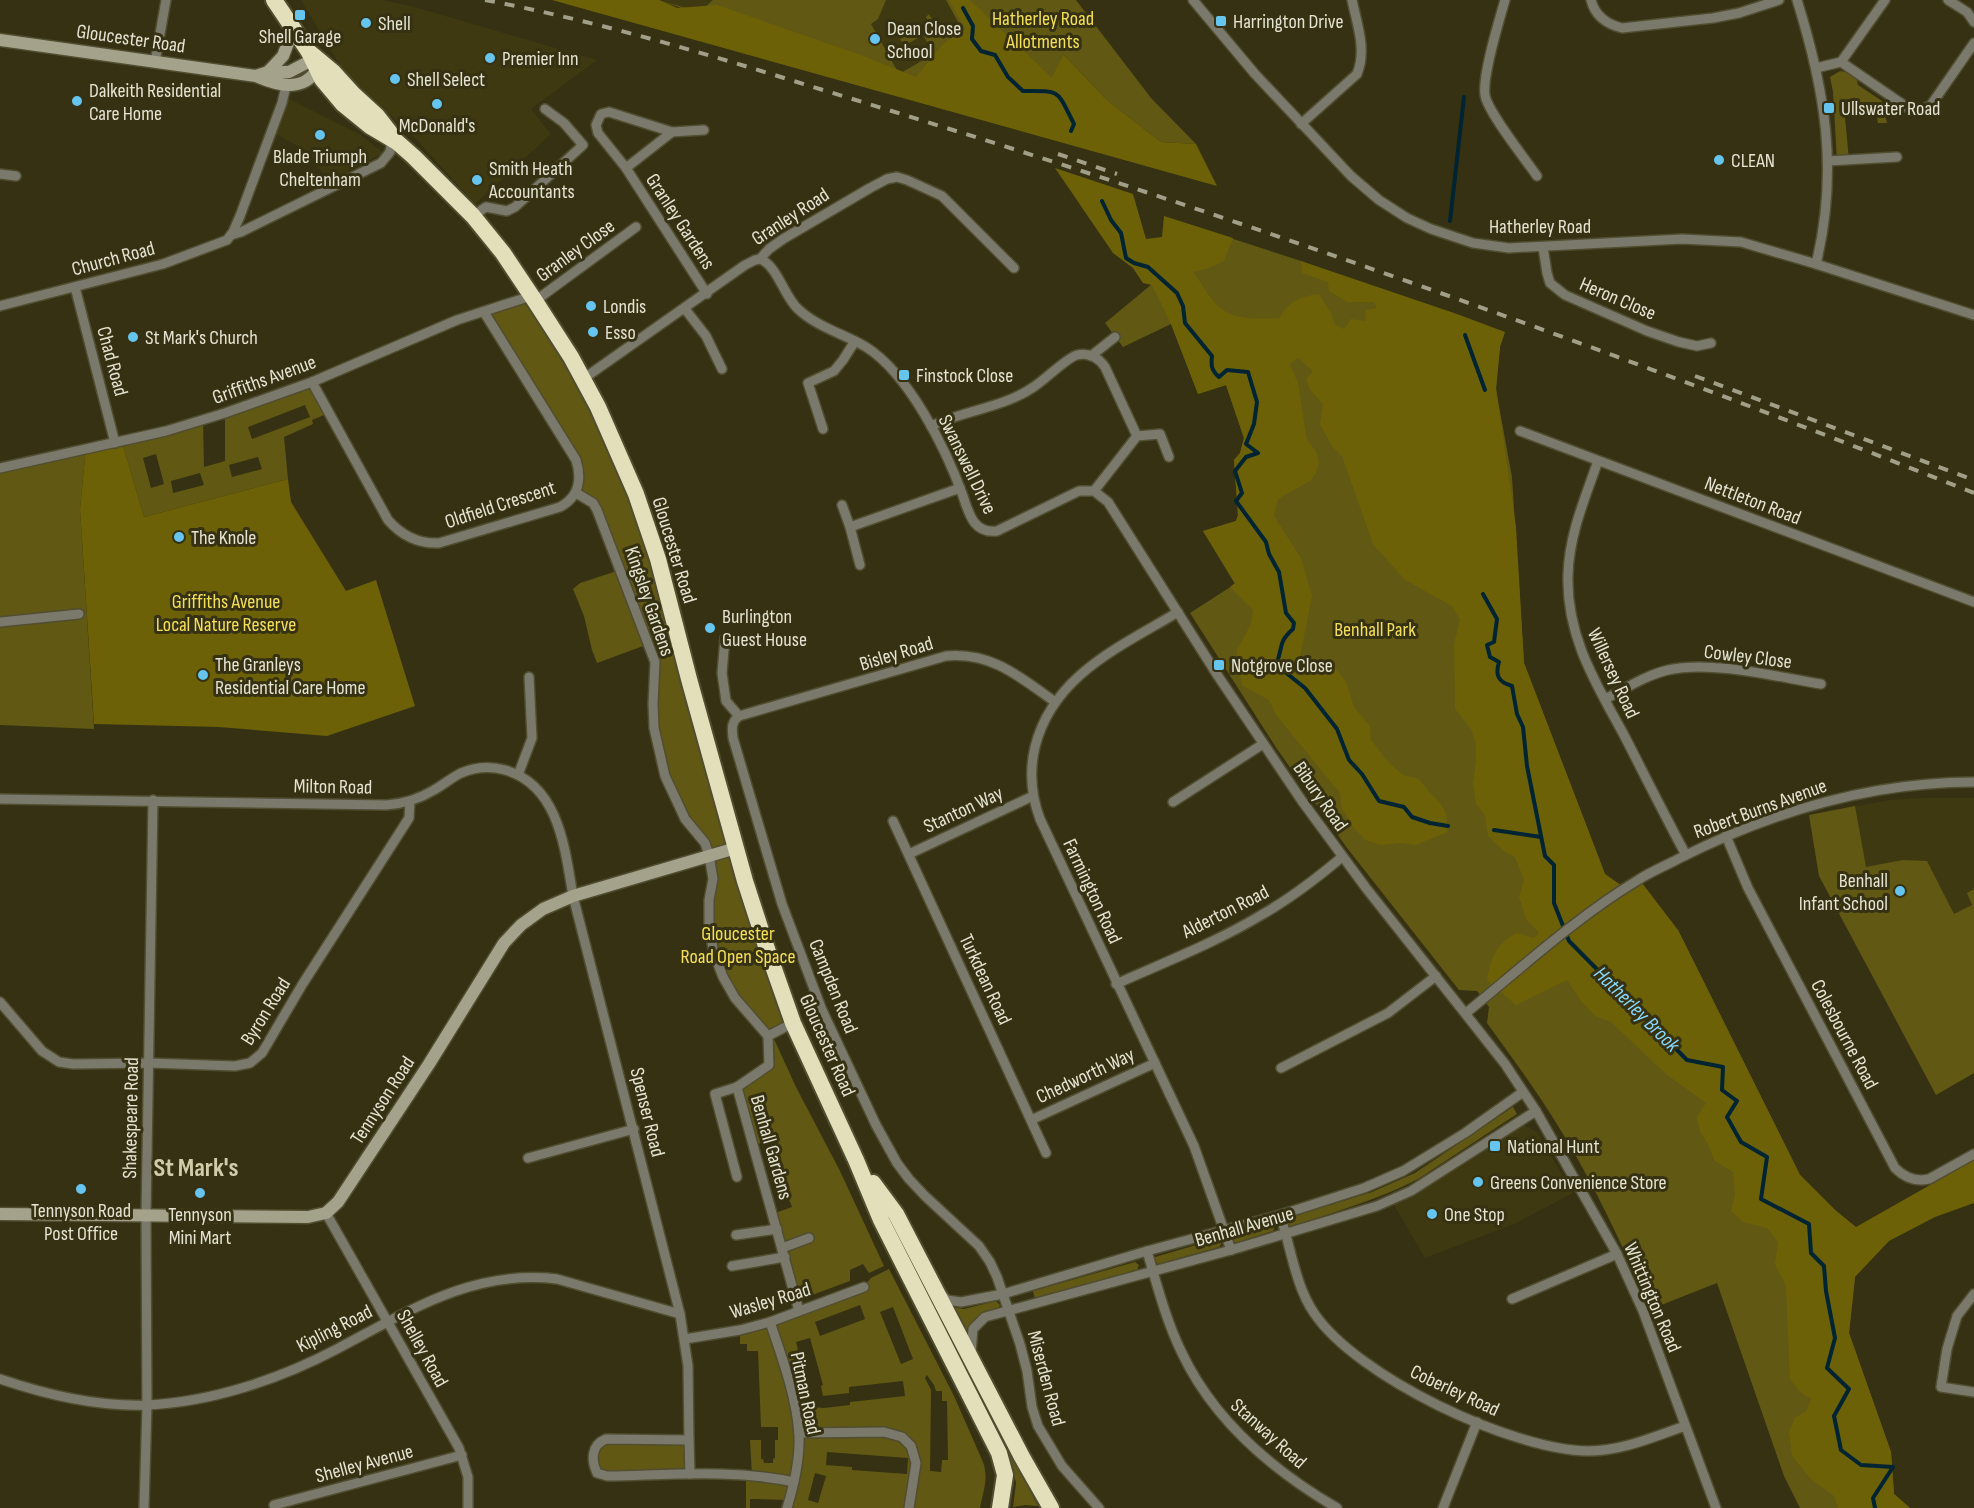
<svg xmlns="http://www.w3.org/2000/svg" width="1974" height="1508" viewBox="0 0 1974 1508" font-family="'Sofia Sans Condensed',sans-serif">
	<rect width="100%" height="100%" fill="#353112"/>
	<g fill="#3f3911">
		<polygon points="301,0 382,0 411,6 597,60 531,109 551,134 475,204 416,139 344,72"/>
		<polygon points="650,0 966,0 985,24 927,90"/>
		<polygon points="289,99 361,135 383,153 327,182 309,152 274,133"/>
		<polygon points="1921,798 1974,798 1974,1073 1936,1095 1819,876 1809,815 1890,800"/>
		<polygon points="1523,1125 1537,1132 1573,1193 1514,1224 1425,1258 1394,1205 1454,1170"/>
	</g>
	<g fill="#615814" fill-rule="evenodd">
		<polygon points="658,0 700,12 713,0 886,0 878,19 871,24 899,74 934,54 923,35 904,46 900,39 929,23 926,17 929,14 943,39 962,29 946,0 1076,0 1151,98 1196,144 1161,142 1108,101 1063,54 1053,78 927,90"/>
		<polygon points="1840,71 1850,73 1856,77 1858,85 1882,101 1887,123 1878,123 1874,102 1844,106 1849,160 1837,161 1833,92 1830,77"/>
		<path d="M1178 221 1301 261 1500 347 1496 390 1512 477 1524 663 1605 874 1678 930 1800 1175 1835 1210 1856 1228 1855 1277 1849 1333 1891 1452 1894 1494 1910 1508H1800L1784 1476 1717 1283 1651 1309C1622 1245 1593 1181 1555 1121 1534 1087 1510 1055 1487 1023L1489 1007 1477 991 1459 990 1347 848 1277 749 1190 613 1235 584 1203 531 1236 521 1238 515 1234 460 1240 453 1244 438 1226 385 1198 394 1171 324 1123 347 1105 323 1152 284V247Z"/>
		<polygon points="531,296 623,462 793,1023 768,1036 735,998 714,954 709,855 685,819 660,757 655,662 646,645 597,663 592,650 584,616 573,589 580,583 620,570 597,510 576,493 579,475 484,312"/>
		<path d="M312 382 329 413 312 420 313 424 284 437 288 479 144 517 122 442 203 420 204 467 225 461V413ZM305 405 310 417 252 439 248 427ZM156 454 164 484 151 488 143 458ZM258 457 262 469 232 477 229 465ZM200 473 204 485 173 493 171 481Z"/>
		<polygon points="86,448 80,509 94,729 0,725 0,468"/>
		<polygon points="1855,806 1866,867 1903,860 1927,861 1954,914 1972,905 1967,893 1974,889 1974,1073 1936,1095 1819,876 1809,815"/>
		<polygon points="774,1039 796,1087 840,1171 884,1266 869,1273 863,1264 850,1270 850,1281 801,1299 798,1298 777,1220 778,1212 792,1207 767,1141 758,1144 756,1143 742,1091 742,1086 774,1068 775,1062 772,1042"/>
		<path d="M1513 1107 1517 1114 1418 1179C1378 1200 1333 1212 1290 1227L1287 1223 1288 1218 1372 1192 1415 1173Z"/>
		<polygon points="887,1214 1038,1506 1025,1505 1013,1507 1016,1483 1011,1460"/>
		<polygon points="1272,1224 1275,1227 1273,1231 1236,1243 1231,1240 1232,1235"/>
		<polygon points="1217,1239 1222,1243 1219,1247 1158,1264 1154,1261 1155,1257"/>
		<polygon points="1135,1262 1139,1265 1137,1270 1035,1299 1033,1291"/>
		<path d="M889 1269 954 1396 983 1462C989 1479 983 1491 980 1508H787L789 1500 750 1499V1508H746V1475H752L750 1440H761V1459H763L764 1463H773V1459L775 1458V1440H778V1427H761L758 1351H747V1344H740V1330L863 1287 871 1278ZM860 1305 865 1319 820 1336 815 1322ZM893 1307 913 1359 901 1364 880 1312ZM810 1338 823 1385 821 1386 823 1396 849 1393V1387L903 1381 905 1396 850 1402V1405L824 1408 812 1407 796 1342ZM927 1375 934 1385 936 1391H942V1401H947L948 1460H942L941 1472 930 1471 931 1390 925 1378ZM827 1452 908 1458 907 1474 852 1470V1467L826 1465ZM815 1473 826 1476 818 1503 808 1500Z"/>
		<path d="M996 1301 1000 1305 998 1309C982 1314 973 1321 966 1335L951 1307 964 1309Z"/>
		<polygon points="689,1440 690,1474 597,1473 596,1445 599,1442"/>
	</g>
	<g fill="#6d6108">
		<polygon points="552,0 659,0 677,8 717,5 858,54 916,77 944,43 965,29 949,0 970,0 1052,78 1063,54 1108,101 1161,142 1196,144 1217,186"/>
		<path d="M1055 168 1133 194 1146 239 1162 237 1164 216 1233 238 1224 261 1209 268 1193 272C1201 282 1209 298 1219 307 1236 321 1260 319 1280 318 1287 302 1302 296 1319 294L1331 313 1335 325 1344 329 1351 319 1365 321 1366 310 1377 308 1374 302H1347L1329 291 1328 282 1302 273 1301 261 1457 314 1505 332 1500 347 1496 388 1516 527 1524 663 1605 874 1625 888 1639 879 1678 930 1800 1175 1835 1210 1856 1227 1974 1160V1203L1935 1217 1889 1241 1855 1277 1849 1333 1891 1452 1894 1494 1910 1508H1838L1834 1496 1811 1479 1792 1456 1789 1432 1795 1418 1806 1411 1811 1399 1799 1391 1790 1379 1786 1286 1775 1264 1778 1242 1767 1228 1743 1222 1731 1211 1735 1195 1733 1172 1714 1160 1708 1144 1700 1132 1697 1117 1706 1103 1666 1074 1611 1022 1595 1016 1582 1002 1567 980 1516 1005 1487 980C1491 957 1496 944 1517 933L1534 938 1539 933 1526 919 1519 897 1524 880 1515 857 1504 851 1488 836 1485 815 1476 804 1473 783 1476 761V744L1471 729 1455 709 1454 644 1460 620 1452 606 1405 580 1373 544 1342 456 1332 446 1320 424 1323 404 1310 390 1306 379 1313 371 1298 358 1290 364 1298 383 1307 440 1316 451 1319 462 1316 473 1310 481 1278 499 1274 516 1301 558 1312 596 1300 657 1333 665 1346 682 1354 707 1370 726 1371 740 1388 762 1403 775 1419 779C1433 799 1450 804 1447 832L1416 845 1402 843 1381 845 1366 840 1352 826 1341 806 1340 793 1276 715 1269 700 1243 686 1237 665V650L1251 624 1253 610 1230 587 1235 583 1203 531 1236 521 1238 515 1234 460 1240 453 1244 438 1226 385 1198 394 1171 324 1152 285 1143 283 1133 268 1113 253Z"/>
		<polygon points="122,442 144,517 288,479 291,502 346,591 376,580 415,706 327,736 219,727 94,724 80,509 86,448"/>
	</g>
	<g fill="none" stroke-linecap="round" stroke-linejoin="round">
		<g stroke="#002432" stroke-width="4">
			<path d="M963 8 973 26 972 39 981 51 995 55 1008 77 1023 91C1062 91 1056 89 1074 124L1071 131"/>
			<path d="M1102 201 1111 220 1121 233 1126 258 1134 263 1148 267 1177 293 1183 306 1185 323 1212 356C1211 365 1211 370 1219 377L1227 370 1248 372 1257 402 1254 424 1246 444 1258 453 1246 457 1235 471 1242 493 1236 501 1266 542 1269 554 1279 572 1286 613 1294 623 1293 629C1276 644 1284 649 1275 667L1285 672 1305 688 1337 729 1349 760 1362 774 1379 801 1404 807 1412 817 1430 823 1448 826"/>
			<polyline points="1450,221 1464,97"/>
			<polyline points="1465,335 1485,390"/>
			<path d="M1483 594 1497 619 1494 642 1487 645 1490 657 1499 662C1495 675 1498 682 1512 686L1517 714 1523 727 1527 766 1545 856 1554 865V903L1569 941 1687 1060 1723 1067 1722 1090 1737 1101 1727 1117 1741 1142 1767 1157 1761 1199 1809 1224 1811 1253 1824 1266 1826 1291 1835 1338 1827 1368 1849 1389 1834 1416 1841 1450 1861 1465 1893 1467 1873 1498 1875 1508"/>
			<polyline points="1494,830 1541,837"/>
		</g>
		<g stroke="#514d31" stroke-width="12">
			<g id="street">
				<polyline points="1193,0 1255,74 1351,176 1379,200 1407,218 1431,229 1473,243 1509,248 1682,239 1741,242 1816,264 1974,315"/>
				<path d="M1505 0C1499 21 1482 76 1485 95 1487 111 1526 160 1537 176"/>
				<path d="M1591 0C1595 16 1606 24 1622 28L1713 18 1739 13 1779 0"/>
				<path d="M1797 0C1825 90 1839 170 1816 264"/>
				<polyline points="1948,0 1967,12 1974,22"/>
				<polyline points="155,62 166,0"/>
				<polyline points="1841,62 1908,108 1919,111 1931,105 1974,43"/>
				<polyline points="1816,68 1841,62 1885,0"/>
				<path d="M1301 124 1357 74C1367 50 1357 24 1352 0"/>
				<polyline points="704,130 672,132 609,112 601,114 596,125 598,133 626,168 707,294"/>
				<polyline points="1828,161 1897,157"/>
				<polyline points="626,168 672,132"/>
				<polyline points="0,174 16,176"/>
				<polyline points="473,216 486,207 507,211 515,207 583,145 564,123 545,109"/>
				<polyline points="231,235 241,232 381,163 390,152 392,139"/>
				<polyline points="1543,247 1547,273 1550,283 1565,295 1647,331 1679,342 1697,346 1711,343"/>
				<path d="M760 259C777 265 784 296 798 309 817 327 844 334 866 347 909 374 946 449 963 496 969 514 974 534 997 531L1079 491H1094L1108 502 1218 676 1302 801 1366 888 1505 1064 1536 1111 1617 1254 1643 1311 1716 1508"/>
				<polyline points="75,287 115,443"/>
				<polyline points="535,301 636,227"/>
				<polyline points="0,306 163,264 227,240 233,232 240,216 282,103 286,86"/>
				<polyline points="685,309 706,336 722,369"/>
				<polyline points="1091,356 1115,337"/>
				<polyline points="583,379 745,265 755,260 760,259 769,249 783,239 870,188 887,179 897,177 907,180 942,196 1014,268"/>
				<path d="M312 382 388 520C402 536 418 544 439 543L560 507C579 497 582 479 576 460L484 312"/>
				<path d="M931 426C963 411 1004 407 1032 388 1044 381 1066 358 1077 355 1089 352 1099 358 1105 367L1137 436"/>
				<polyline points="823,429 808,383 834,371 843,360 855,341"/>
				<polyline points="1520,431 1974,602"/>
				<path d="M1598 461C1585 498 1569 535 1568 575 1566 637 1597 685 1625 737 1645 776 1665 816 1686 855"/>
				<polyline points="0,468 166,431 225,413 312,382 457,320 531,296"/>
				<polyline points="1094,491 1137,436 1160,434 1169,457"/>
				<polyline points="576,493 593,503 597,510 655,662 653,704 654,728 665,776 679,806 685,819 705,843 709,855 713,879 709,900 709,927 714,954 723,977 735,998 768,1036"/>
				<polyline points="842,505 850,527 860,565"/>
				<polyline points="850,527 960,488"/>
				<path d="M1178 612C1120 647 1053 675 1035 747 1029 772 1031 795 1040 819L1194 1146 1231 1250"/>
				<polyline points="0,622 79,614"/>
				<path d="M725 638 722 673 726 701 739 716C731 722 732 729 733 738L782 904 822 1010 876 1125 897 1163 909 1179 925 1196 979 1246 990 1262 997 1277 1020 1344 1027 1371 1032 1407 1038 1426 1062 1466 1099 1508"/>
				<path d="M1605 699C1625 689 1646 675 1668 670 1711 660 1777 677 1821 684"/>
				<path d="M739 716 946 656C992 652 1020 677 1055 702"/>
				<polyline points="518,775 532,738 529,677"/>
				<path d="M0 799 386 805C403 804 419 799 434 790 443 785 451 778 461 773 475 767 491 766 505 770 559 785 565 849 573 896L680 1314 688 1366 689 1440 606 1439C591 1445 591 1460 597 1473L607 1476C669 1475 733 1469 794 1482"/>
				<polyline points="1173,802 1263,744"/>
				<polyline points="893,821 1046,1153"/>
				<path d="M1726 836 1748 888 1895 1168C1905 1178 1916 1182 1929 1179L1974 1154"/>
				<polyline points="909,854 1033,796"/>
				<path d="M1116 984C1165 962 1217 942 1263 914 1291 898 1317 878 1342 857"/>
				<polyline points="0,1002 42,1051 59,1062 73,1064 149,1063 235,1066 250,1063 262,1053 302,985 409,818 410,801"/>
				<path d="M1466 1013C1520 969 1578 916 1638 880 1650 872 1665 866 1678 859 1769 813 1871 782 1974 782"/>
				<polyline points="768,1036 769,1065 737,1087 799,1311"/>
				<polyline points="768,1036 793,1023"/>
				<polyline points="1281,1068 1388,1013 1436,976"/>
				<polyline points="1031,1120 1155,1063"/>
				<polyline points="528,1158 634,1129"/>
				<polyline points="737,1177 715,1094 737,1087"/>
				<polyline points="326,1213 459,1448 468,1477 468,1508"/>
				<path d="M1280 1215C1291 1247 1295 1285 1314 1313 1357 1377 1512 1450 1588 1451 1622 1451 1653 1437 1685 1426"/>
				<polyline points="736,1235 777,1229"/>
				<polyline points="782,1248 809,1238"/>
				<path d="M1147 1251C1157 1285 1166 1320 1181 1351 1213 1420 1272 1470 1337 1508"/>
				<polyline points="732,1266 785,1257"/>
				<polyline points="1974,1294 1957,1316 1947,1349 1941,1387 1974,1392"/>
				<polyline points="942,1295 947,1300 961,1302 1003,1294 1147,1251 1280,1215 1364,1188 1403,1171 1465,1133 1523,1092"/>
				<polyline points="1512,1299 1617,1254"/>
				<path d="M770 1322C782 1357 797 1399 799 1435 800 1459 794 1485 787 1508"/>
				<polyline points="685,1339 740,1330 770,1322 864,1287"/>
				<polyline points="971,1353 973,1329 985,1317 1231,1250 1377,1206 1411,1191 1536,1111"/>
				<path d="M0 1379C47 1395 97 1407 147 1405 212 1402 280 1379 337 1349 409 1311 473 1269 557 1279L680 1314"/>
				<polyline points="799,1433 884,1432 902,1437 911,1446 916,1463 909,1508"/>
				<polyline points="689,1440 690,1474"/>
				<polyline points="274,1505 462,1455"/>
				<polyline points="144,1508 147,1405 146,1215 153,800"/>
				<polyline points="1443,1508 1477,1422"/>
			</g>
		</g>
		<g stroke="#514d31" stroke-width="15">
			<g id="secondary">
				<path d="M0 40 256 76C281 87 308 93 321 62L312 60 289 72H268L256 76"/>
				<polyline points="268,72 283,56 293,30"/>
				<polyline points="0,1214 308,1217 326,1213 338,1202 429,1064 504,943 521,925 543,909 573,896 736,848"/>
			</g>
		</g>
		<g stroke="#514d31" stroke-width="20">
			<g id="highway">
				<polyline points="274,0 309,52 333,72 353,94 377,116 391,134"/>
				<polyline points="309,52 322,79 343,104 370,126 397,142 414,157 473,216 503,253 535,301 571,357 598,407 636,494 658,559 689,679 745,881 767,949 793,1023 856,1160 881,1220 999,1453 1005,1475 1000,1508"/>
				<polyline points="873,1183 896,1214 1022,1457 1051,1508"/>
			</g>
		</g>
		<use href="#street" stroke="#7b796b" stroke-width="9"/>
		<use href="#secondary" stroke="#a5a28b" stroke-width="12"/>
		<use href="#highway" stroke="#e4dfbb" stroke-width="16"/>
		<g stroke="#a29f88" stroke-width="4" stroke-dasharray="10 10" stroke-linecap="butt">
			<path d="M485 0C591 20 694 50 797 82 895 112 993 142 1091 174 1388 271 1683 378 1974 493"/>
			<polyline points="1058,154 1117,174"/>
			<polyline points="1695,376 1974,480"/>
		</g>
	</g>
	<g fill="#65c5ee" stroke="#353112" stroke-width="2">
		<rect x="294" y="9" width="12" height="12" rx="3"/>
		<rect x="1215" y="15" width="12" height="12" rx="3"/>
		<circle cx="366" cy="23" r="6"/>
		<circle cx="875" cy="39" r="6"/>
		<circle cx="490" cy="58" r="6"/>
		<circle cx="395" cy="79" r="6"/>
		<circle cx="77" cy="101" r="6"/>
		<circle cx="437" cy="104" r="6"/>
		<rect x="1823" y="102" width="12" height="12" rx="3"/>
		<circle cx="320" cy="135" r="6"/>
		<circle cx="1719" cy="160" r="6"/>
		<circle cx="477" cy="180" r="6"/>
		<circle cx="591" cy="306" r="6"/>
		<circle cx="593" cy="332" r="6"/>
		<circle cx="133" cy="337" r="6"/>
		<rect x="898" y="369" width="12" height="12" rx="3"/>
		<circle cx="179" cy="537" r="6"/>
		<circle cx="710" cy="628" r="6"/>
		<rect x="1213" y="659" width="12" height="12" rx="3"/>
		<circle cx="203" cy="675" r="6"/>
		<circle cx="1900" cy="891" r="6"/>
		<rect x="1489" y="1140" width="12" height="12" rx="3"/>
		<circle cx="1478" cy="1182" r="6"/>
		<circle cx="81" cy="1189" r="6"/>
		<circle cx="200" cy="1193" r="6"/>
		<circle cx="1432" cy="1214" r="6"/>
	</g>
	<g text-anchor="middle" stroke-width="6" stroke-linejoin="round" paint-order="stroke">
		<g font-size="20" fill="#f4e058" stroke="#353112">
			<text x="1043" y="25">Hatherley Road<tspan x="1043" dy="23">Allotments</tspan></text>
			<text x="226" y="608">Griffiths Avenue<tspan x="226" dy="23">Local Nature Reserve</tspan></text>
			<text x="1375" y="636">Benhall Park</text>
			<text x="738" y="940">Gloucester<tspan x="738" dy="23">Road Open Space</tspan></text>
		</g>
		<g font-size="20" fill="#e5e3d1" stroke="#353112" text-anchor="start">
			<text x="1233" y="28">Harrington Drive</text>
			<text x="378" y="30">Shell</text>
			<text x="887" y="35">Dean Close<tspan x="887" dy="23">School</tspan></text>
			<text x="300" y="43" text-anchor="middle">Shell Garage</text>
			<text x="502" y="65">Premier Inn</text>
			<text x="407" y="86">Shell Select</text>
			<text x="89" y="97">Dalkeith Residential<tspan x="89" dy="23">Care Home</tspan></text>
			<text x="1841" y="115">Ullswater Road</text>
			<text x="437" y="132" text-anchor="middle">McDonald's</text>
			<text x="320" y="163" text-anchor="middle">Blade Triumph<tspan x="320" dy="23">Cheltenham</tspan></text>
			<text x="1731" y="167">CLEAN</text>
			<text x="489" y="175">Smith Heath<tspan x="489" dy="23">Accountants</tspan></text>
			<text x="603" y="313">Londis</text>
			<text x="605" y="339">Esso</text>
			<text x="145" y="344">St Mark's Church</text>
			<text x="916" y="382">Finstock Close</text>
			<text x="191" y="544">The Knole</text>
			<text x="722" y="623">Burlington<tspan x="722" dy="23">Guest House</tspan></text>
			<text x="215" y="671">The Granleys<tspan x="215" dy="23">Residential Care Home</tspan></text>
			<text x="1231" y="672">Notgrove Close</text>
			<text x="1888" y="887" text-anchor="end">Benhall<tspan x="1888" dy="23">Infant School</tspan></text>
			<text x="1507" y="1153">National Hunt</text>
			<text x="1490" y="1189">Greens Convenience Store</text>
			<text x="81" y="1217" text-anchor="middle">Tennyson Road<tspan x="81" dy="23">Post Office</tspan></text>
			<text x="200" y="1221" text-anchor="middle">Tennyson<tspan x="200" dy="23">Mini Mart</tspan></text>
			<text x="1444" y="1221">One Stop</text>
		</g>
		<g font-size="20" fill="#e5e3d1" stroke="#353112">
			<text transform="translate(131 38) rotate(8)" y="7">Gloucester Road</text>
			<text transform="translate(790 216) rotate(-33)" y="7">Granley Road</text>
			<text transform="translate(681 221) rotate(57)" y="7">Granley Gardens</text>
			<text x="1540" y="233">Hatherley Road</text>
			<text transform="translate(575 250) rotate(-36)" y="7">Granley Close</text>
			<text transform="translate(113 258) rotate(-15)" y="7">Church Road</text>
			<text transform="translate(1618 298) rotate(23)" y="7">Heron Close</text>
			<text transform="translate(113 361) rotate(75)" y="7">Chad Road</text>
			<text transform="translate(264 379) rotate(-20)" y="7">Griffiths Avenue</text>
			<text transform="translate(968 464) rotate(64)" y="7">Swanswell Drive</text>
			<text transform="translate(1753 500) rotate(21)" y="7">Nettleton Road</text>
			<text transform="translate(500 504) rotate(-18)" y="7">Oldfield Crescent</text>
			<text transform="translate(675 550) rotate(73)" y="7">Gloucester Road</text>
			<text transform="translate(650 601) rotate(71)" y="7">Kingsley Gardens</text>
			<text transform="translate(896 653) rotate(-17)" y="7">Bisley Road</text>
			<text transform="translate(1748 656) rotate(7)" y="7">Cowley Close</text>
			<text transform="translate(1614 673) rotate(65)" y="7">Willersey Road</text>
			<text transform="translate(333 786) rotate(1)" y="7">Milton Road</text>
			<text transform="translate(1321 796) rotate(55)" y="7">Bibury Road</text>
			<text transform="translate(1760 808) rotate(-20)" y="7">Robert Burns Avenue</text>
			<text transform="translate(963 809) rotate(-25)" y="7">Stanton Way</text>
			<text transform="translate(1093 891) rotate(65)" y="7">Farmington Road</text>
			<text transform="translate(1225 911) rotate(-27)" y="7">Alderton Road</text>
			<text transform="translate(986 979) rotate(65)" y="7">Turkdean Road</text>
			<text transform="translate(834 986) rotate(68)" y="7">Campden Road</text>
			<text transform="translate(265 1011) rotate(-58)" y="7">Byron Road</text>
			<text transform="translate(1845 1034) rotate(62)" y="7">Colesbourne Road</text>
			<text transform="translate(828 1045) rotate(66)" y="7">Gloucester Road</text>
			<text transform="translate(1085 1075) rotate(-25)" y="7">Chedworth Way</text>
			<text transform="translate(382 1100) rotate(-57)" y="7">Tennyson Road</text>
			<text transform="translate(648 1112) rotate(76)" y="7">Spenser Road</text>
			<text transform="translate(130 1118) rotate(-89)" y="7">Shakespeare Road</text>
			<text transform="translate(772 1147) rotate(74)" y="7">Benhall Gardens</text>
			<text transform="translate(1244 1226) rotate(-16)" y="7">Benhall Avenue</text>
			<text transform="translate(1653 1297) rotate(67)" y="7">Whittington Road</text>
			<text transform="translate(770 1300) rotate(-17)" y="7">Wasley Road</text>
			<text transform="translate(334 1328) rotate(-27)" y="7">Kipling Road</text>
			<text transform="translate(423 1348) rotate(61)" y="7">Shelley Road</text>
			<text transform="translate(1047 1378) rotate(75)" y="7">Miserden Road</text>
			<text transform="translate(1455 1390) rotate(25)" y="7">Coberley Road</text>
			<text transform="translate(806 1393) rotate(78)" y="7">Pitman Road</text>
			<text transform="translate(1269 1433) rotate(42)" y="7">Stanway Road</text>
			<text transform="translate(364 1463) rotate(-15)" y="7">Shelley Avenue</text>
		</g>
		<g font-size="21" font-style="italic" fill="#88d7fb" stroke="#353112">
			<text transform="translate(1637 1009) rotate(45)" y="7">Hatherley Brook</text>
		</g>
		<g font-size="26" font-weight="bold" fill="#d1cca9" stroke="#353112">
			<text x="196" y="1176">St Mark's</text>
		</g>
	</g>
</svg>
